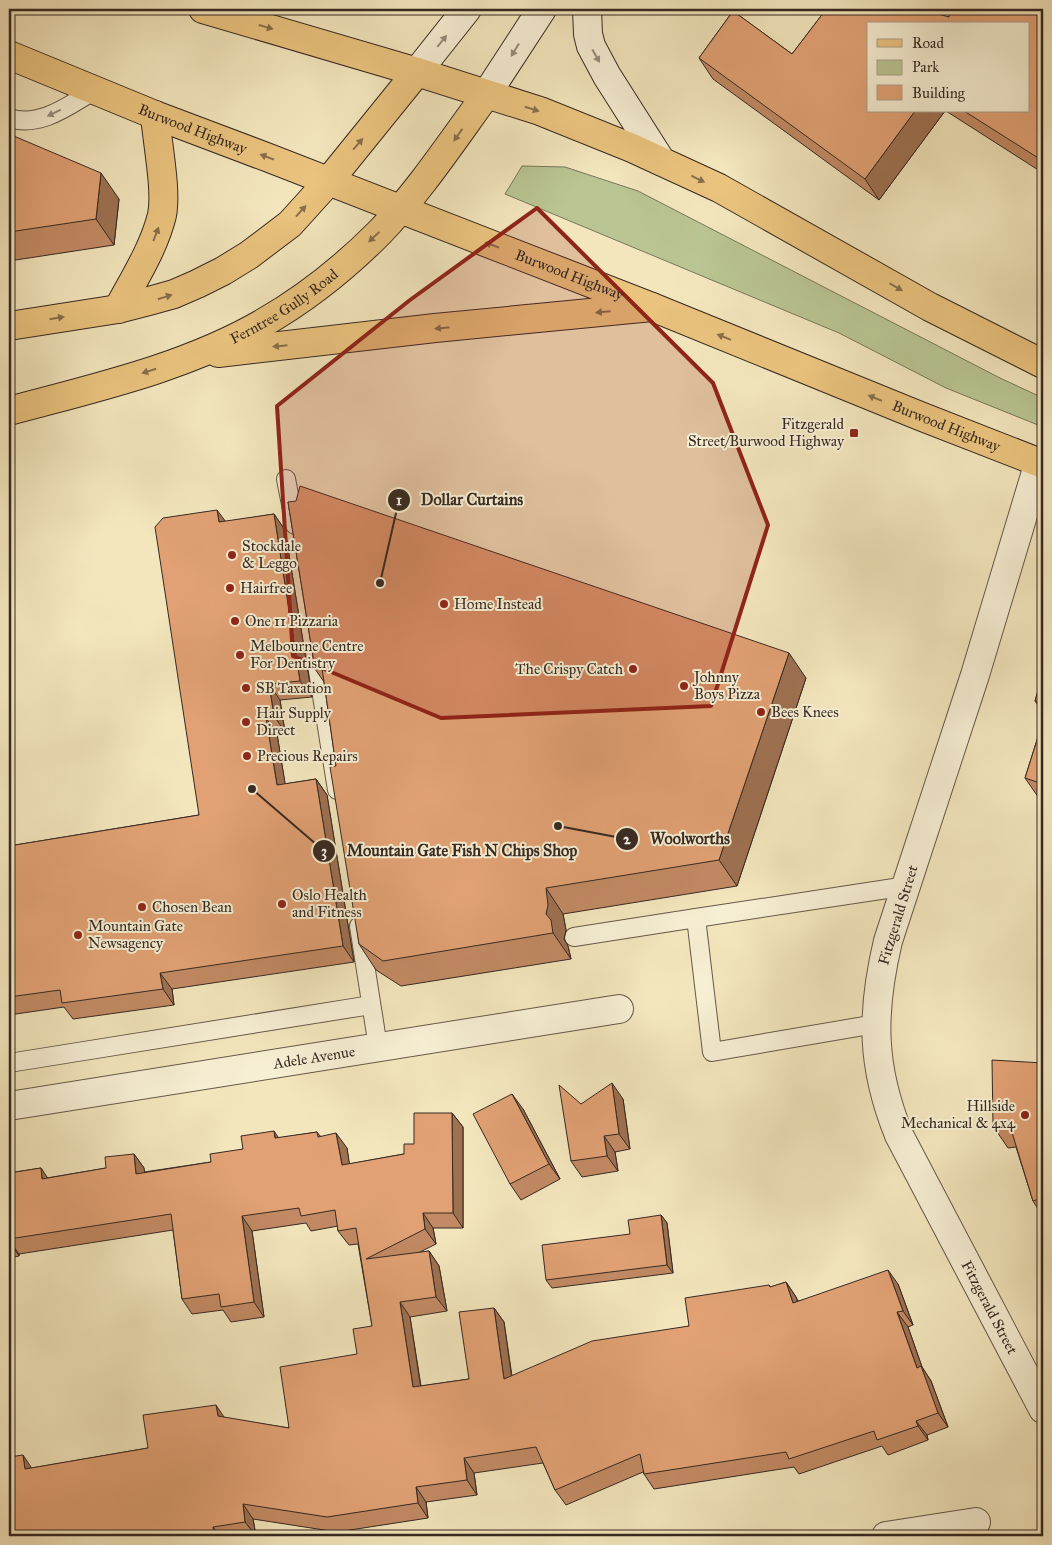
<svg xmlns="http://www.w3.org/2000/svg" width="1052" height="1545" viewBox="0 0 1052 1545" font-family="'IM FELL Great Primer',serif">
	<rect width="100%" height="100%" fill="#f3e6bd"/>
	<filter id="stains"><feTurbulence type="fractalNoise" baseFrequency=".004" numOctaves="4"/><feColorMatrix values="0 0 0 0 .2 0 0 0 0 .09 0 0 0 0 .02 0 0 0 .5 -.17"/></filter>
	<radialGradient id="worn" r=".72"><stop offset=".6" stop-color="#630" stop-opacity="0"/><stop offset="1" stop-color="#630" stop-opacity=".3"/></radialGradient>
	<polygon fill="#b9c592" stroke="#78775a" points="522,166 565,167 638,191 1000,378 1043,398 1043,427 946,388 839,333 505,194"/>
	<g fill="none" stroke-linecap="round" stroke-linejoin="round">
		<g stroke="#655849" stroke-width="20">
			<g id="service">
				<path d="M9 118C41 128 69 105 95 90"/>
				<polyline points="286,479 295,525"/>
				<polyline points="315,652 337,790"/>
				<polyline points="359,926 378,1047"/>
				<polyline points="574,937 696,918"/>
				<polyline points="876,1024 712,1052 696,918 907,886"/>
				<polyline points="9,1063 371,1005"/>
			</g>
		</g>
		<g stroke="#655849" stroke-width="30">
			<g id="minor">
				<path id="s1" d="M1039 462 975 675 888 941C871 1013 871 1066 899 1135L1043 1409"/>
				<path id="s2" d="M9 1106 619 1009"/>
				<polyline points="886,1536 976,1522"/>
			</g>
		</g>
		<g stroke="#362922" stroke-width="30">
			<g id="secondary">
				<polyline points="587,9 588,34 591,46 607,76 661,161"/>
				<polyline points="417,72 467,9"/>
				<polyline points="486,95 542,9"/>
			</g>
		</g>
		<g stroke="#362922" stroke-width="30">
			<g id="primary">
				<path d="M118 309C134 279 154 248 162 215 167 190 157 142 155 115"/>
				<polyline points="9,326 118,309 149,301 174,294 197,284 223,271 249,255 290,224 328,182 417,72"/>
				<polyline points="218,353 435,328 652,307"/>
				<path id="s3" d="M9 411C94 388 185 368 263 323 305 299 345 267 379 233 418 193 453 140 486 95"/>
			</g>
		</g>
		<g stroke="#362922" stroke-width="30">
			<g id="trunk">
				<polyline points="203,9 417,72 540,111 632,148 719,188 930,307 1043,364"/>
				<path id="s4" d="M9 55 155 115 269 158 652 307 920 416 1043 464"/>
			</g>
		</g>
		<use href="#service" stroke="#f7efd4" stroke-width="18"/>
		<use href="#minor" stroke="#f7efd4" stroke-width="28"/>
		<use href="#secondary" stroke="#f7efd4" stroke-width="28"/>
		<use href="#primary" stroke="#eac37e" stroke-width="28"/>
		<use href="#trunk" stroke="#eac37e" stroke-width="28"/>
	</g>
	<g fill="#c28a64" stroke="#362922">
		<polygon points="826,9 921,9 949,17 950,9 1043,9 1043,173 946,111 1028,111 1028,24 868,24 868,111 945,111 879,200 713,79 699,58 733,11 792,54 824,12"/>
		<polygon points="9,134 119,199 114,245 9,261"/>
		<polygon points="288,502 806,678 737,886 563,914 566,930 564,939 568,946 571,959 401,986 376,970 359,944 336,766 324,682 315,669"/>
		<polygon points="274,514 285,530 312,697 280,700 285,732 277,734 285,784 316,779 327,795 354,962 172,989 174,1005 73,1019 64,1007 9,1015 9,846 199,815 225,522"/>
		<polygon points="1043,673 1043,713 1035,701"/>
		<polygon points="1043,721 1043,801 1041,801 1025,778"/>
		<polygon points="1043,1063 1043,1217 1033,1201 1016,1147 1008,1148 993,1126"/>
		<polygon points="623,1099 630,1149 615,1152 618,1171 582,1177 571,1161 581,1104"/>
		<polygon points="523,1109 560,1179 521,1200 510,1184"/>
		<polygon points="452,1113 463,1127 463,1228 433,1228 436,1244 418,1253 429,1251 439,1266 447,1311 410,1317 421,1386 469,1379 494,1308 504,1322 512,1376 689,1326 769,1285 771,1287 786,1282 796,1297 798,1301 898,1284 913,1325 908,1327 922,1367 931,1381 948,1427 927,1435 928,1440 888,1455 882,1446 799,1474 794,1467 654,1489 644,1474 643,1472 566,1505 555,1490 543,1463 474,1473 477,1495 426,1502 428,1518 337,1532 253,1519 256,1536 9,1536 32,1468 148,1448 225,1418 289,1428 357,1354 372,1326 358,1244 349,1245 338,1231 338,1226 311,1231 306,1223 252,1231 264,1317 231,1322 223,1310 192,1314 182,1299 173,1230 19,1254 19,1256 9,1258 9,1173 41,1168 47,1178 106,1168 134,1154 144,1168 144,1172 211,1162 243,1149 279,1138 317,1132 320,1136 347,1148 349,1164 404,1154 414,1144"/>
		<polygon points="661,1215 667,1223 673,1273 552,1288 546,1280 630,1234"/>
	</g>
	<g fill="#9e7151" stroke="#362922">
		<polygon points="915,111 945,111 879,200 865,179"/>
		<polygon points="101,173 119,199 114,245 96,219"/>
		<polygon points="217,510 229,526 219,522"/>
		<polygon points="274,514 285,530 312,697 300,681"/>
		<polygon points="789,653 806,678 737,886 719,860"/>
		<polygon points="269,684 280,700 285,732 274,716"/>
		<polygon points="266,718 277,734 288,801 277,785"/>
		<polygon points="316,779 327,795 354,962 343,946"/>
		<polygon points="546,888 563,914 566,930 564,939 568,946 571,959 553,933 546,914"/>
		<polygon points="160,973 172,989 174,1005 163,989"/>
		<polygon points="612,1083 623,1099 630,1149 619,1134"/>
		<polygon points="512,1094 523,1109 560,1179 549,1164"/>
		<polygon points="452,1113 463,1127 463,1228 453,1213"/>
		<polygon points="274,1131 284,1146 275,1138"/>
		<polygon points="336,1133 347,1148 352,1180 342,1165"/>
		<polygon points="604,1136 615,1152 618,1171 607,1156"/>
		<polygon points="134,1154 144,1168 147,1189 136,1174"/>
		<polygon points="41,1168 51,1183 42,1179"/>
		<polygon points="423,1213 433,1228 436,1244 425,1229"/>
		<polygon points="661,1215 667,1223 673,1273 667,1265"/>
		<polygon points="242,1216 252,1231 264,1317 254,1302"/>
		<polygon points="9,1240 19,1254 19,1256 9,1241"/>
		<polygon points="429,1251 439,1266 447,1311 436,1297"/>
		<polygon points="888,1270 898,1284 913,1325 903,1311"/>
		<polygon points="786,1282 796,1297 803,1318 793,1303"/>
		<polygon points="400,1302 410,1317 423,1402 413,1387"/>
		<polygon points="494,1308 504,1322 514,1394 504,1379"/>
		<polygon points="897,1312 908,1327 922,1367 931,1381 948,1427 938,1413 917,1368"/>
		<polygon points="216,1405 226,1420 218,1416"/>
		<polygon points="916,1421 927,1435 928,1440 918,1426"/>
		<polygon points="23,1455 33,1470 25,1469"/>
		<polygon points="464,1458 474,1473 477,1495 467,1480"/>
		<polygon points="416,1487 426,1502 428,1518 418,1503"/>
		<polygon points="243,1504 253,1519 256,1536 245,1522"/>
		<polygon points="213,1527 220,1536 214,1536"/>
	</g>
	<g fill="#e1a174" stroke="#362922">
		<polygon points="826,9 921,9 949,17 950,9 1043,9 1043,161 964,111 1028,111 1028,24 868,24 868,111 915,111 865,179 699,58 733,11 792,54 824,12"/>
		<polygon points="9,134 101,173 96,219 9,232"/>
		<polygon points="300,486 789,653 719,860 546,888 548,905 546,914 551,920 553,933 383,961 359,944 330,767 336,766 322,668 315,669 288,502 296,501"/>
		<polygon points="217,510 219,522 274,514 300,681 269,684 274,716 266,718 277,785 316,779 343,946 160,973 163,989 62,1003 60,990 9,997 9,846 199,815 155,527 163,518"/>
		<polygon points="1043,673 1043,703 1035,701"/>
		<polygon points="1043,721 1043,784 1025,778"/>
		<polygon points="992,1060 1043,1063 1043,1212 1039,1199 1033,1201 1010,1126 993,1126"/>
		<polygon points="612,1083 619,1134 604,1136 607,1156 571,1161 559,1085 581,1104"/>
		<polygon points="512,1094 549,1164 510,1184 473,1114"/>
		<polygon points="414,1113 452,1113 453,1213 423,1213 425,1229 366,1259 429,1251 436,1297 400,1302 413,1387 469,1379 459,1312 494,1308 504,1379 592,1341 689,1326 685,1298 769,1285 770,1287 786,1282 793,1303 888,1270 903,1311 897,1312 917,1368 921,1366 938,1413 916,1421 918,1426 877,1440 874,1431 789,1459 786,1452 644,1474 640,1454 555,1490 536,1447 464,1458 467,1480 416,1487 418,1503 327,1517 243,1504 245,1522 213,1527 214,1536 9,1536 9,1457 23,1455 25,1469 148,1448 143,1415 216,1405 218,1416 289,1428 280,1367 357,1354 353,1329 372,1326 356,1228 338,1231 335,1210 301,1216 299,1208 242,1216 254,1302 221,1307 219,1294 182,1299 171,1214 9,1239 9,1173 41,1168 42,1179 106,1168 105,1157 134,1154 136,1174 211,1162 210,1154 243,1149 241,1136 274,1131 275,1138 317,1132 318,1137 336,1133 342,1165 404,1154 404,1144 414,1144"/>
		<polygon points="661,1215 667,1265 546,1280 542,1245 630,1234 628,1220"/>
	</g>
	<defs><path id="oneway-solid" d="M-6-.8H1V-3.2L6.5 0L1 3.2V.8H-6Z" transform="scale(1.25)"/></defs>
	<g fill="#876e4b">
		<use href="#oneway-solid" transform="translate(266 27) rotate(16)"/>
		<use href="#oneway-solid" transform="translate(532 109) rotate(17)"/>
		<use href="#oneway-solid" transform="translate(458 135) rotate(125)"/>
		<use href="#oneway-solid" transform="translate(358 144) rotate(-49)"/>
		<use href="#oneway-solid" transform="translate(267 157) rotate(-159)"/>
		<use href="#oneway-solid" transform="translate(698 179) rotate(26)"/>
		<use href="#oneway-solid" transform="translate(301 211) rotate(-48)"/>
		<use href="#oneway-solid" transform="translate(156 234) rotate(-69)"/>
		<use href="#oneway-solid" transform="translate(374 237) rotate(137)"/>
		<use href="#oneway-solid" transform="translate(492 245) rotate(-159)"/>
		<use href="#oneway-solid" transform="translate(896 287) rotate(30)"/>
		<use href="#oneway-solid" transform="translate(165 297) rotate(-17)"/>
		<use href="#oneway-solid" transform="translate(603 312) rotate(175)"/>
		<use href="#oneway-solid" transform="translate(57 318) rotate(-9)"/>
		<use href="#oneway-solid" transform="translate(442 328) rotate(174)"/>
		<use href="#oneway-solid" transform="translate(724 337) rotate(-158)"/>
		<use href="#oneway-solid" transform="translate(280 346) rotate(174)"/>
		<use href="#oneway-solid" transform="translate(149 371) rotate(162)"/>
		<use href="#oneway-solid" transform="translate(875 398) rotate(-158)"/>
	</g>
	<g fill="#968c7b">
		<use href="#oneway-solid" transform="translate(442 41) rotate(-51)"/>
		<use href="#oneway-solid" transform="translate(515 50) rotate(122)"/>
		<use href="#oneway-solid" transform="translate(596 56) rotate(61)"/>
		<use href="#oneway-solid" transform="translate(54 113) rotate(154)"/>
	</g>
	<path fill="#8f2418" fill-opacity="0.2" stroke="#8f2418" stroke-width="4" stroke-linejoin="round" d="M537 208 713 383 768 525 711 706 441 718 293 656 277 406 410 300Z"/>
	<g fill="#8f2418" stroke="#f7efd4" stroke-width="2">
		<rect x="849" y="428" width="10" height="10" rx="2.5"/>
		<circle cx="232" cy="555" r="5"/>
		<circle cx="230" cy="588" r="5"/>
		<circle cx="444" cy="604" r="5"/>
		<circle cx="235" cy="621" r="5"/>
		<circle cx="240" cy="655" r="5"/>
		<circle cx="633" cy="669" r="5"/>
		<circle cx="684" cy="686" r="5"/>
		<circle cx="246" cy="688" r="5"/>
		<circle cx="761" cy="712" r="5"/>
		<circle cx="246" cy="722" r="5"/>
		<circle cx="247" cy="756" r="5"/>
		<circle cx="282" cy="904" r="5"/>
		<circle cx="142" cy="907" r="5"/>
		<circle cx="78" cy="935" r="5"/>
		<circle cx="1025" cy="1115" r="5"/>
	</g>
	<g text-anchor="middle" stroke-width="4" stroke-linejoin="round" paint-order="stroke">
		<g font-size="15" fill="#362922" stroke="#f7efd4">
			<text dy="5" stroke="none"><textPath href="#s4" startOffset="198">Burwood Highway</textPath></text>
			<text dy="5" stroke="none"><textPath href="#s4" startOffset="602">Burwood Highway</textPath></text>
			<text dy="5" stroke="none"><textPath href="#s3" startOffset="296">Ferntree Gully Road</textPath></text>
			<text dy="5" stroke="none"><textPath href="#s4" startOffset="1008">Burwood Highway</textPath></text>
			<text transform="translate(898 915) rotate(-73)" y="5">Fitzgerald Street</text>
			<text dy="5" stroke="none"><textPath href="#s2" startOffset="309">Adele Avenue</textPath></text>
			<text dy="5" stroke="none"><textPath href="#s1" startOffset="895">Fitzgerald Street</textPath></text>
		</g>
		<g font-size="15" fill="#362922" stroke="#f7efd4" text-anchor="start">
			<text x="844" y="429" text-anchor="end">Fitzgerald<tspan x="844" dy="17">Street/Burwood Highway</tspan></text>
			<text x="242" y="551">Stockdale<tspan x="242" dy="17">&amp; Leggo</tspan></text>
			<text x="240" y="593">Hairfree</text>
			<text x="454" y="609">Home Instead</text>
			<text x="245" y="626">One 11 Pizzaria</text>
			<text x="250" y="651">Melbourne Centre<tspan x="250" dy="17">For Dentistry</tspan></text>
			<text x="623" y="674" text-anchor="end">The Crispy Catch</text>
			<text x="694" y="682">Johnny<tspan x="694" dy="17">Boys Pizza</tspan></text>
			<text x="256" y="693">SB Taxation</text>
			<text x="771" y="717">Bees Knees</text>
			<text x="256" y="718">Hair Supply<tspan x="256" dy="17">Direct</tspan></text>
			<text x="257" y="761">Precious Repairs</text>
			<text x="292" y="900">Oslo Health<tspan x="292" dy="17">and Fitness</tspan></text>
			<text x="152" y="912">Chosen Bean</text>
			<text x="88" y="931">Mountain Gate<tspan x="88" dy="17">Newsagency</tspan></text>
			<text x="1015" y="1111" text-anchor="end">Hillside<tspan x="1015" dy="17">Mechanical &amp; 4x4</tspan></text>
		</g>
	</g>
	<path fill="none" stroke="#362922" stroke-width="2" d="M380 583L399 500M558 826L627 839M252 789L324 851"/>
	<g fill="#362922" stroke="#f7efd4" stroke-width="2">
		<circle cx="380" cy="583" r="5"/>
		<circle cx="558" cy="826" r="5"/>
		<circle cx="252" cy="789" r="5"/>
		<circle cx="399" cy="500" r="12"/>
		<circle cx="627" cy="839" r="12"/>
		<circle cx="324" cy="851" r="12"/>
	</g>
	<g font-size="15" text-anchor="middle" font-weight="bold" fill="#fff">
		<text x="399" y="505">1</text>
		<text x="627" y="844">2</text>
		<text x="324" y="856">3</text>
	</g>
	<g font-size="16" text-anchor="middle" font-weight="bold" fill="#362922" stroke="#f7efd4" stroke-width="4" stroke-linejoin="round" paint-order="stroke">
		<text x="472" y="505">Dollar Curtains</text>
		<text x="690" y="844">Woolworths</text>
		<text x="462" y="856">Mountain Gate Fish N Chips Shop</text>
	</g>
	<rect width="1052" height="1545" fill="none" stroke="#f3e6bd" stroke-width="30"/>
	<rect x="10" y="10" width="1032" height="1525" fill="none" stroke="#362922" stroke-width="2.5"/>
	<rect x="15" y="15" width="1022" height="1515" fill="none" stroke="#362922"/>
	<rect x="867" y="22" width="162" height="90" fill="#f7efd4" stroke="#aaa08d"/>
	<rect x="877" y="39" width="25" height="8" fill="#eac37e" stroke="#aaa08d"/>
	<text x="912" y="48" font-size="15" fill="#362922">Road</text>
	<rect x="877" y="60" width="25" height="15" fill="#b9c592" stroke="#aaa08d"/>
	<text x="912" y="72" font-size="15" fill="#362922">Park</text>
	<rect x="877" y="85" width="25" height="15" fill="#e1a174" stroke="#aaa08d"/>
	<text x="912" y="98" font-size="15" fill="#362922">Building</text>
	<rect width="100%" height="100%" filter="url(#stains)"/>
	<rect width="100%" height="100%" fill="url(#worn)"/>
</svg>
